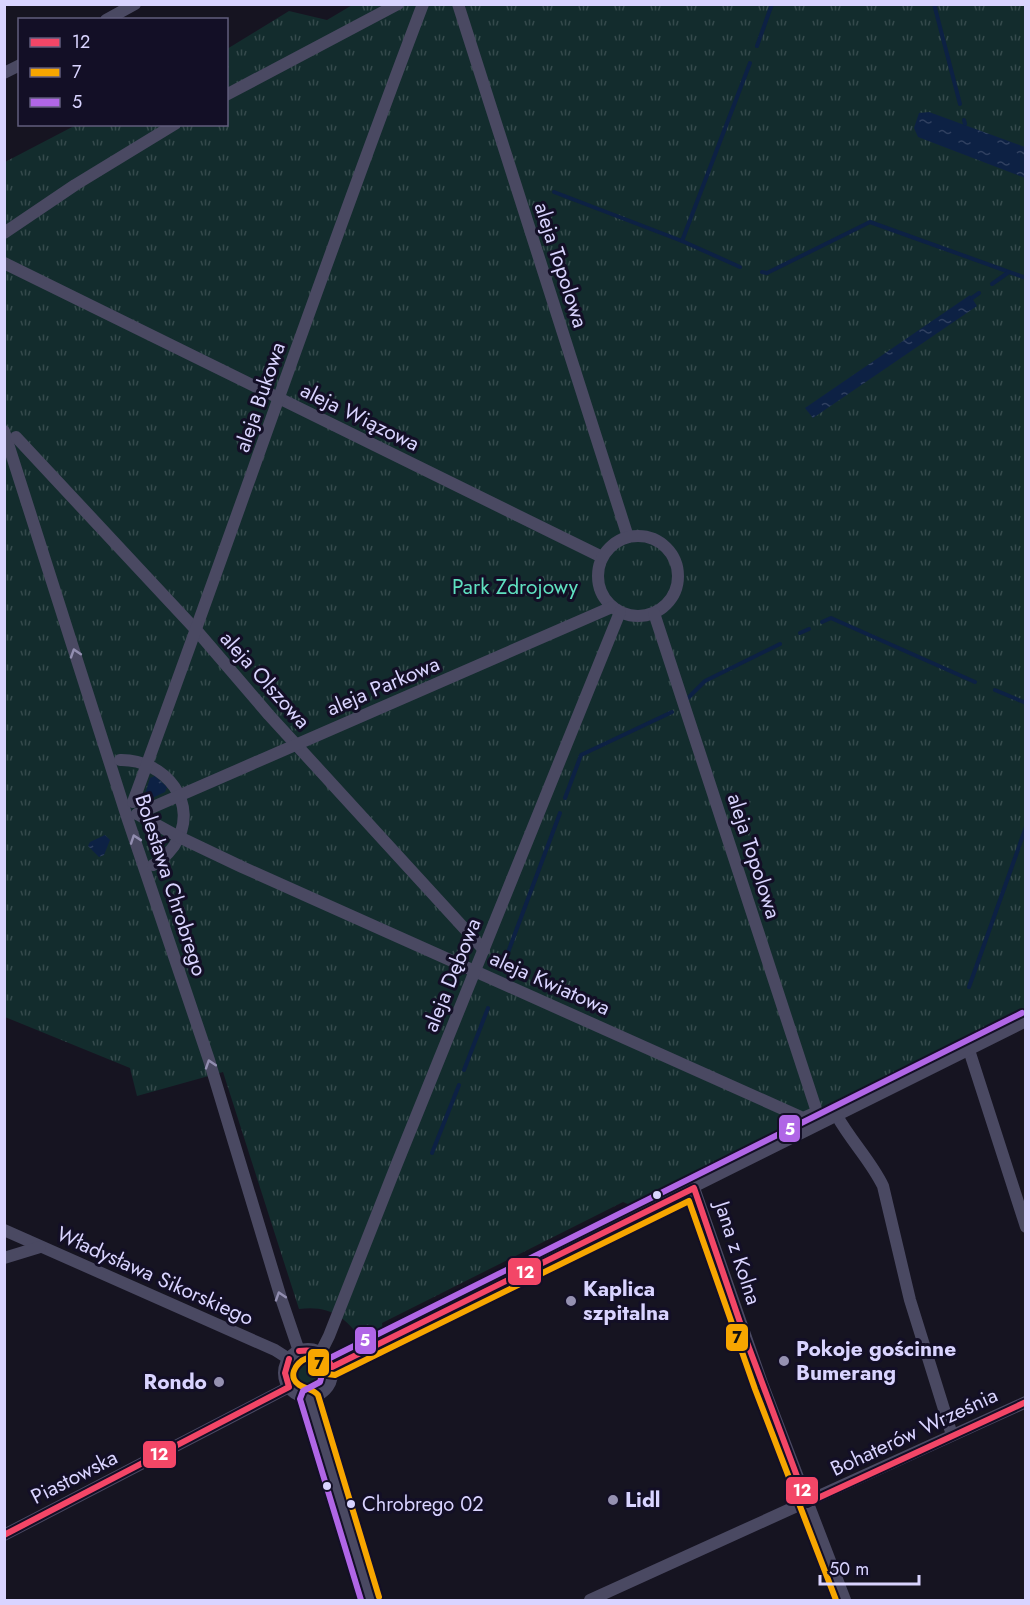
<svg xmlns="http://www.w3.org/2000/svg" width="1030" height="1605" viewBox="0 0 1030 1605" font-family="Jost,sans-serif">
	<defs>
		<pattern id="park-tufts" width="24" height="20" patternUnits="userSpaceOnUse" patternTransform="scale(1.5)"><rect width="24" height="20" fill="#132c2d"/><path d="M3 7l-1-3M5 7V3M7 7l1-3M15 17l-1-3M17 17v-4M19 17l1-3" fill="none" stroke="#354a4c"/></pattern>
		<pattern id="water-ripples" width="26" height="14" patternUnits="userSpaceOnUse" patternTransform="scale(1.5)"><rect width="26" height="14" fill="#0d2144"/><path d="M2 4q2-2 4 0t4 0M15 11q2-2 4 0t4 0" fill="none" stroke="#304060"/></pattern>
	</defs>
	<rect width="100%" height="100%" fill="#161421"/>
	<circle fill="#132c2d" cx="309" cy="1372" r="16"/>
	<path fill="url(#park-tufts)" d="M354 4 1025 5V1013L875 1090 635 1207 623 1202 382 1323 383 1333 363 1342C346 1317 330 1305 299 1309L223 1072 137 1096 130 1068 5 1017V162L76 125 226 124 227 49 289 11 327 20Z"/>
	<g fill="url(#water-ripples)">
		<polygon points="929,112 1025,147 1025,178 918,137 914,128 919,113"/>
		<polygon points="970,295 977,306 813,418 805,408"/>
		<polygon points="155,776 167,787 165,792 150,799 145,794 150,778"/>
		<polygon points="105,835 110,840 104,855 99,857 88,846 90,842"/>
	</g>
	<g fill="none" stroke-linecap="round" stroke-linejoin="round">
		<g stroke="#0d2144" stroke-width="4">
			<polyline points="934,4 960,104"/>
			<polyline points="757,46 772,4"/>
			<polyline points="964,120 965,124"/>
			<polyline points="554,192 682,241"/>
			<polyline points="740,267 682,241 750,63"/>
			<polyline points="762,272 767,273 870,222 1026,278"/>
			<polyline points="992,284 1009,272"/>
			<polyline points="972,298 979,293"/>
			<polyline points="822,622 831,618 975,682"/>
			<polyline points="800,633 809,629"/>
			<polyline points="995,690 1026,703"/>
			<polyline points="688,698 705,681 780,644"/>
			<polyline points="565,798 581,755 672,712"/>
			<polyline points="507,955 560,813"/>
			<polyline points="969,987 1026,827"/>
			<polyline points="464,1070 488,1008"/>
			<polyline points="432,1153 459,1085"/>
		</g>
		<g stroke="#4a4962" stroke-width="12">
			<polyline points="458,4 628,537"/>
			<polyline points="106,20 135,4"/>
			<polyline points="4,73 20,65"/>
			<polyline points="226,95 398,4"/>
			<polyline points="4,233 75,185 175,124"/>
			<polyline points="4,263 602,557"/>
			<polyline points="4,431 127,817 209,1060 281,1298 299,1351"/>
			<polyline points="16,437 197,631 269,715 484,950"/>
			<circle cx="638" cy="576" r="40"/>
			<path d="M120 760C165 759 202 804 174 846 168 854 162 861 153 865"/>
			<path d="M133 802C231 537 322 269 423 4"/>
			<polyline points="137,814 179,837 242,867 803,1118 817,1112 654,613"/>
			<polyline points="137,814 612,607"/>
			<polyline points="969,1050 1026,1227"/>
			<path d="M837 1116C851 1141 871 1161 883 1186L910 1300 952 1435"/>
			<polyline points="694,1188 763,1386 845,1600"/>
			<polyline points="4,1230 275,1350 289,1359"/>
			<polyline points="4,1258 40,1247"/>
			<circle cx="308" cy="1373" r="24"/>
			<polyline points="321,1352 329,1336 396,1166 620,612"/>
			<polyline points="332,1367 1026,1021"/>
			<polyline points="309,1398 370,1600"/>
			<polyline points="4,1535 289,1387"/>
			<polyline points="590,1600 1026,1402"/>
		</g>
		<g stroke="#130f26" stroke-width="10">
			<g id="bus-1">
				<path d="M299 1351C315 1349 325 1352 332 1367L694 1188 745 1337 807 1503 1026 1402"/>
				<polyline points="4,1535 289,1387 285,1373 289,1359"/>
			</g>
		</g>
		<g stroke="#130f26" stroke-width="10">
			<path id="bus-2" d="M379 1597 318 1395C312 1387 298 1389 294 1379 290 1369 304 1354 314 1359 320 1362 323 1370 327 1374L335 1375 689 1201 755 1389 836 1600"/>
		</g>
		<g stroke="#130f26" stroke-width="10">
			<polyline id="bus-3" points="361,1600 300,1399 303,1391 320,1382 326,1360 1022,1013"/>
		</g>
		<use href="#bus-1" stroke="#f34667" stroke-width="6"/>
		<use href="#bus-2" stroke="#f7a600" stroke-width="6"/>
		<use href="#bus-3" stroke="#b066e6" stroke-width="6"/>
	</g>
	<defs><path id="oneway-chevron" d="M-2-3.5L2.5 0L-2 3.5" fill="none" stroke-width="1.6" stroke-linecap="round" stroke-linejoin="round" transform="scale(1.5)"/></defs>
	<g stroke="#928eb0">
		<use href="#oneway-chevron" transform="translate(75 653) rotate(-108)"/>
		<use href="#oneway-chevron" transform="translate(135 839) rotate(-109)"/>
		<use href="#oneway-chevron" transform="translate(210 1064) rotate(-108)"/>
		<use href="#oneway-chevron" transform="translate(280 1296) rotate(-108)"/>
	</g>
	<g fill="#d9d4ff" stroke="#130f26" stroke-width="2">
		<circle cx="657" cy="1195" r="5"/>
		<circle cx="327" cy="1486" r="5"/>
		<circle cx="351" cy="1504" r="5"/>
	</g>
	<g fill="#9591b1" stroke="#130f26" stroke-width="2">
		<circle cx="571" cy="1301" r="6"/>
		<circle cx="784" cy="1361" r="6"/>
		<circle cx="219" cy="1382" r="6"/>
		<circle cx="613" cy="1500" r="6"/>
	</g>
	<g text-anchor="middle" stroke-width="6" stroke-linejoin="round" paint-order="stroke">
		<g font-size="20" fill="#d9d4ff" stroke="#130f26" text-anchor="start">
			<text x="362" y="1511">Chrobrego 02</text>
		</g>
		<g font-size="21" fill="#d9d4ff" stroke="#130f26">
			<text transform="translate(561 265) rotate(72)" y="7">aleja Topolowa</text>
			<text transform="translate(260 397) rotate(-71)" y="7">aleja Bukowa</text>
			<text transform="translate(360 417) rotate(26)" y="7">aleja Wiązowa</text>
			<text transform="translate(265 680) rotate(48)" y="7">aleja Olszowa</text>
			<text transform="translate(383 686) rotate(-23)" y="7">aleja Parkowa</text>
			<text transform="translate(754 856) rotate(72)" y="7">aleja Topolowa</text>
			<text transform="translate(171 885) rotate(72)" y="7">Bolesława Chrobrego</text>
			<text transform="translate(452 975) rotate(-68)" y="7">aleja Dębowa</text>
			<text transform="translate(550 983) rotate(24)" y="7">aleja Kwiatowa</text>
			<text transform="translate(738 1253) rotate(72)" y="7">Jana z Kolna</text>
			<text transform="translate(155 1276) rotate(24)" y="7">Władysława Sikorskiego</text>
			<text transform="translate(914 1432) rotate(-25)" y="7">Bohaterów Września</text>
			<text transform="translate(74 1477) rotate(-27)" y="7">Piastowska</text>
		</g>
		<g font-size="21" fill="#5fe0c0" stroke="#130f26">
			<text x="515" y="594">Park Zdrojowy</text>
		</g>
		<g font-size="21" font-weight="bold" fill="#d9d4ff" stroke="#130f26" text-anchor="start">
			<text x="583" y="1296">Kaplica<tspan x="583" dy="24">szpitalna</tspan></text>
			<text x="796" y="1356">Pokoje gościnne<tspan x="796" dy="24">Bumerang</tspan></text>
			<text x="207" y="1389" text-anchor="end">Rondo</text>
			<text x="625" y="1507">Lidl</text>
		</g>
	</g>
	<g stroke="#130f26" stroke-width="2">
		<rect x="778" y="1114" width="23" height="29" rx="6" fill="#b066e6"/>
		<rect x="507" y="1257" width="35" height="29" rx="6" fill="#f34667"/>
		<rect x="725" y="1323" width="24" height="29" rx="6" fill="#f7a600"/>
		<rect x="354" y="1326" width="23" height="29" rx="6" fill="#b066e6"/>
		<rect x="307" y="1348" width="23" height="29" rx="6" fill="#f7a600"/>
		<rect x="142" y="1440" width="35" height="29" rx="6" fill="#f34667"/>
		<rect x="785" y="1476" width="34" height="29" rx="6" fill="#f34667"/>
	</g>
	<g font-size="16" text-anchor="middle" font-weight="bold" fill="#fff">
		<text x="790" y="1135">5</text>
		<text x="525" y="1278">12</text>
		<text x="365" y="1346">5</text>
		<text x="159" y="1460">12</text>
		<text x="802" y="1496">12</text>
	</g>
	<g font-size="16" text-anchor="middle" font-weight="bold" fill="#111">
		<text x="737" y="1343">7</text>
		<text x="319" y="1369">7</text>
	</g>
	<rect width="1030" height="1605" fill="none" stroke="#d9d4ff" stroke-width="12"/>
	<rect x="18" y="18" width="210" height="108" fill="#130f26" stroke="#625e7d" stroke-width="1.5"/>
	<rect x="30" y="38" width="30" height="9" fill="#f34667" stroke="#625e7d" stroke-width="1.5"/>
	<text x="72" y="48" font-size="18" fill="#d9d4ff">12</text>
	<rect x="30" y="68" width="30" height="9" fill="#f7a600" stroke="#625e7d" stroke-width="1.5"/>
	<text x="72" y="78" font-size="18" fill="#d9d4ff">7</text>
	<rect x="30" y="98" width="30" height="9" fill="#b066e6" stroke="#625e7d" stroke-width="1.5"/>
	<text x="72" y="108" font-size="18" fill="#d9d4ff">5</text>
	<path d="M820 1575v9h99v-9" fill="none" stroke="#d9d4ff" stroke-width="3"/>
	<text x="829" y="1575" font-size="18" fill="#d9d4ff" stroke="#130f26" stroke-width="4.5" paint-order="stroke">50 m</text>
</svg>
